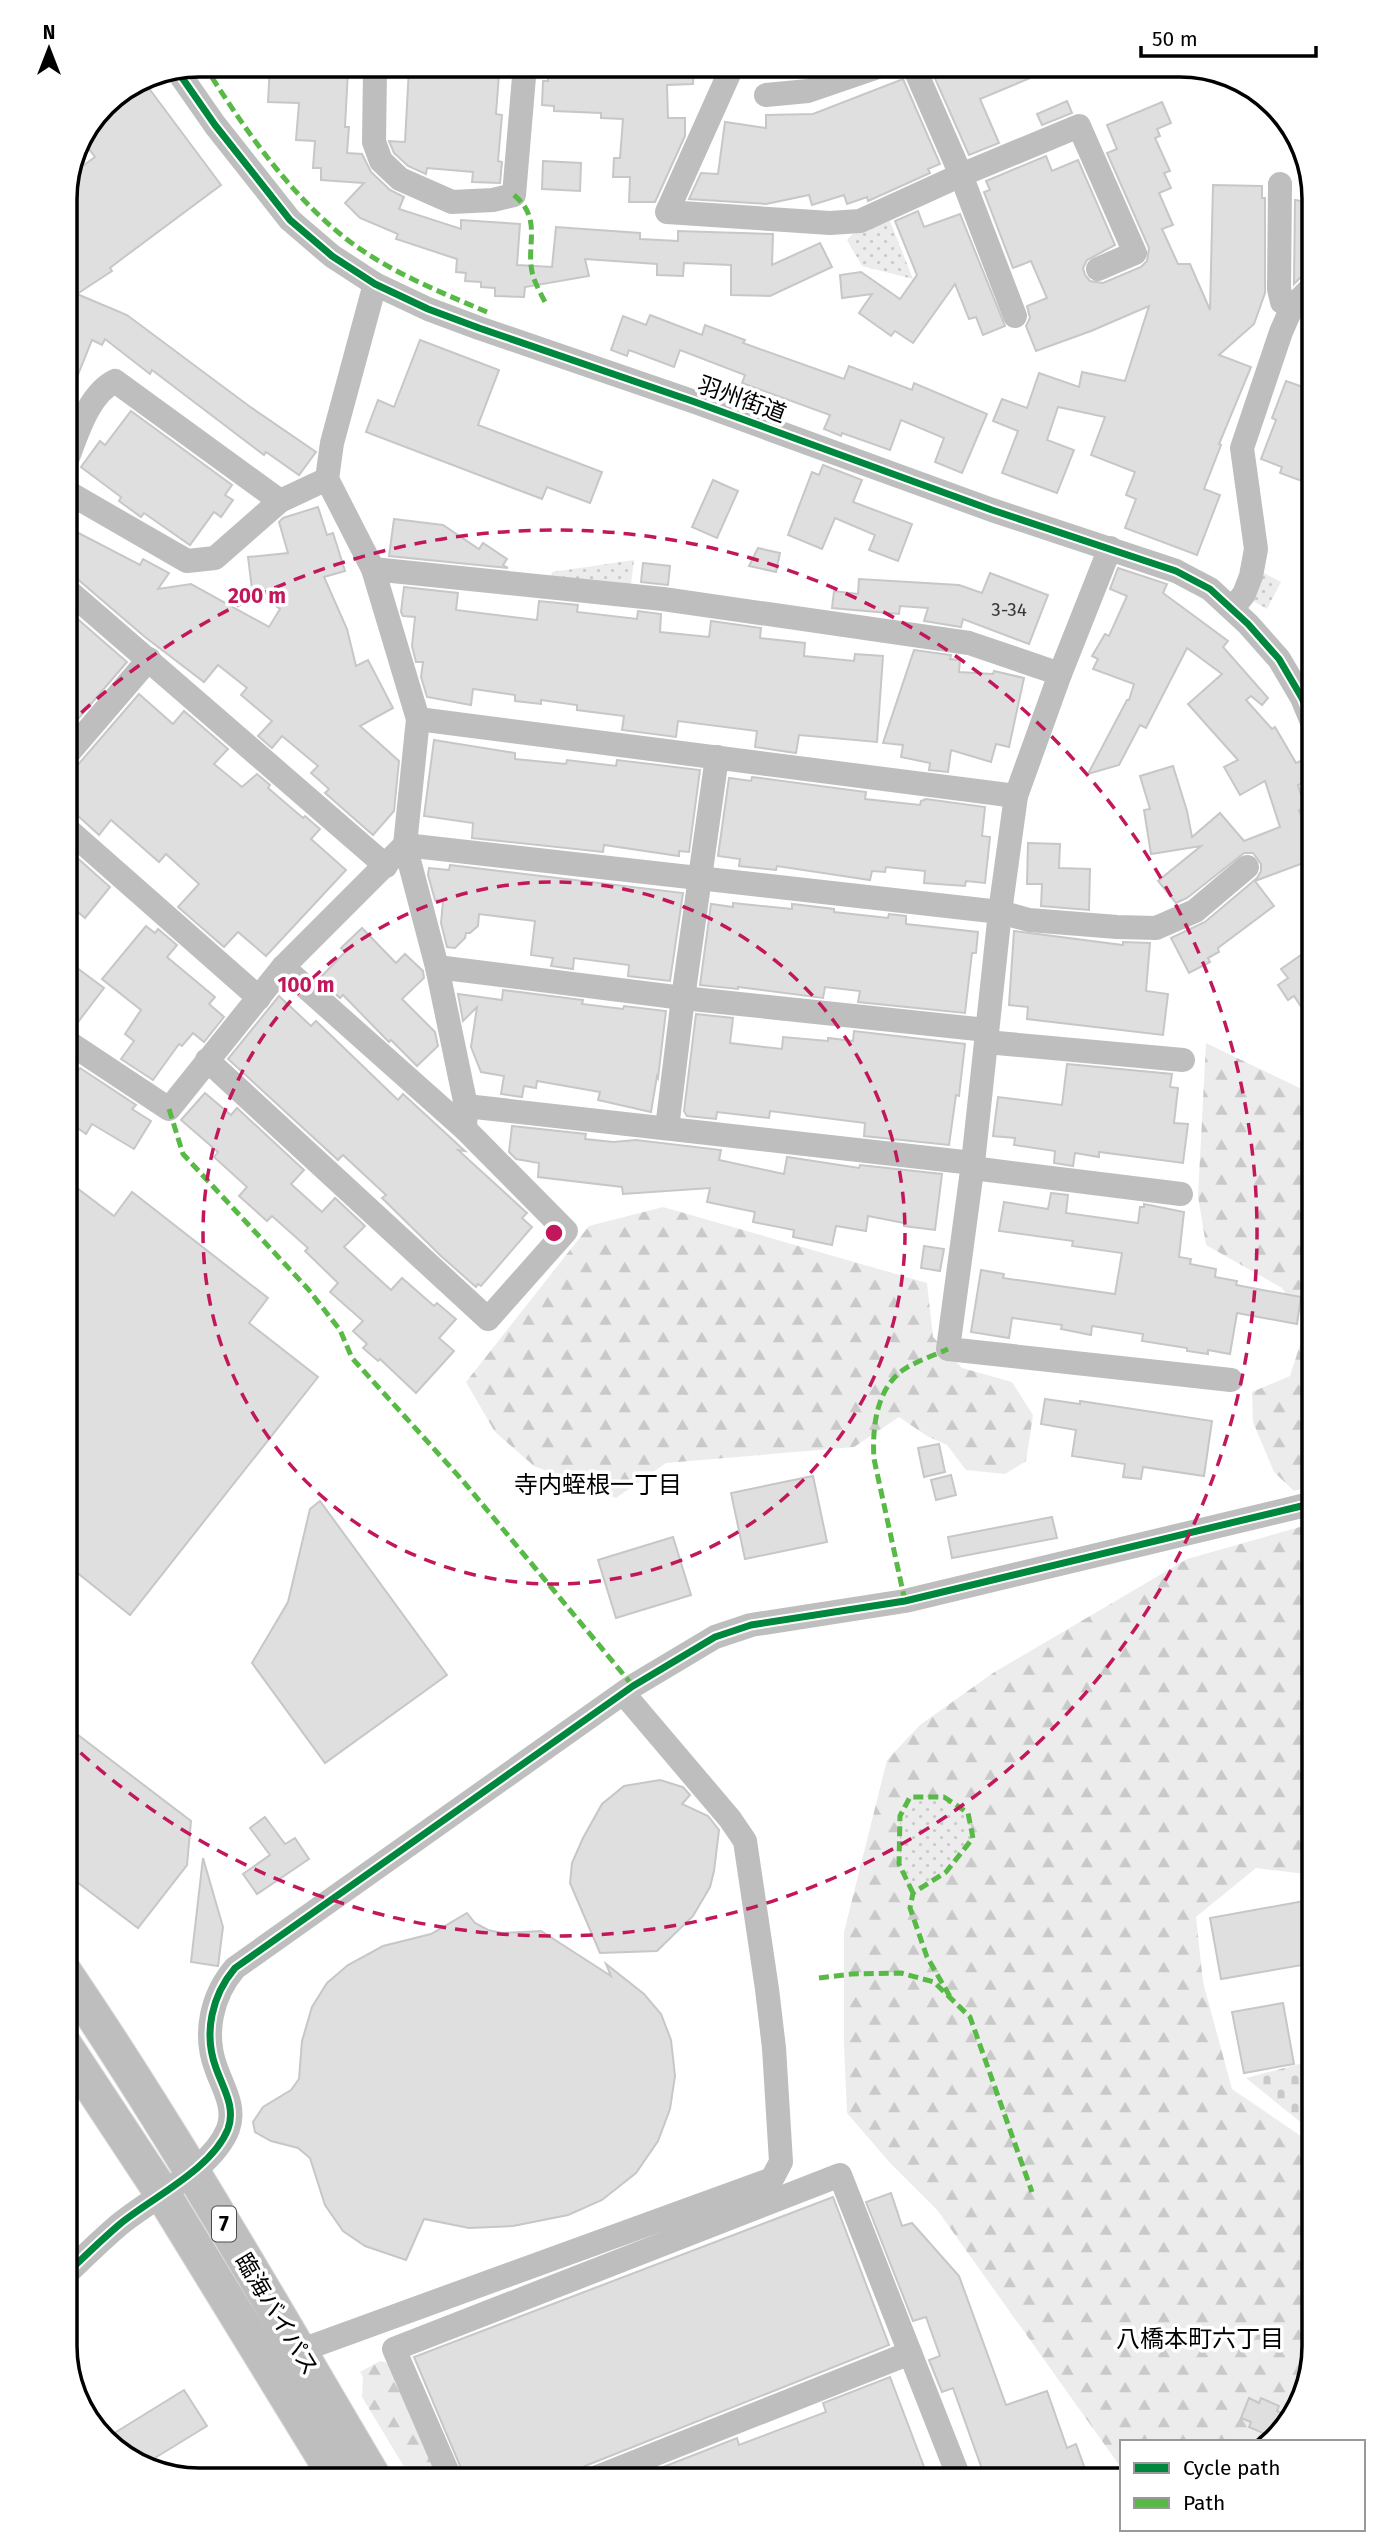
<svg xmlns="http://www.w3.org/2000/svg" width="1379" height="2545" viewBox="0 0 1379 2545" font-family="'Fira Sans','Noto Sans JP',sans-serif">
	<defs>
		<pattern id="grass-dots" width="8" height="8" patternUnits="userSpaceOnUse" patternTransform="scale(1.75)"><rect width="8" height="8" fill="#ececec"/><path d="M2 2h.1M6 6h.1" fill="none" stroke="#c9c9c9" stroke-width="1.8" stroke-linecap="round"/></pattern>
		<pattern id="forest-firs" width="22" height="20" patternUnits="userSpaceOnUse" patternTransform="scale(1.75)"><rect width="22" height="20" fill="#ececec"/><path d="M5 1l3.5 6h-7zM16 11l3.5 6h-7z" fill="#c9c9c9"/></pattern>
		<pattern id="cemetery-stones" width="16" height="16" patternUnits="userSpaceOnUse" patternTransform="scale(1.75)"><rect width="16" height="16" fill="#ececec"/><path d="M2 7V4a2 2 0 0 1 4 0v3zM10 15v-3a2 2 0 0 1 4 0v3z" fill="#c9c9c9"/></pattern>
	</defs>
	<rect width="100%" height="100%" fill="#fff"/>
	<g fill="url(#grass-dots)">
		<polygon points="890,221 913,279 862,266 847,240 853,234"/>
		<polygon points="634,560 630,592 550,582 552,572"/>
		<polygon points="1260,571 1281,582 1267,609 1246,597"/>
		<polygon points="910,1797 944,1797 968,1813 973,1838 946,1872 913,1893 899,1864 900,1816"/>
	</g>
	<g fill="url(#forest-firs)" fill-rule="evenodd">
		<polygon points="1206,1043 1308,1092 1314,1092 1314,1485 1294,1491 1274,1472 1253,1422 1252,1392 1290,1376 1307,1323 1282,1288 1206,1245 1198,1196"/>
		<polygon points="663,1207 927,1283 933,1337 962,1368 1012,1382 1033,1415 1026,1461 1005,1474 966,1470 947,1445 927,1436 899,1417 854,1447 666,1463 616,1498 534,1466 495,1432 466,1382 589,1226"/>
		<path d="M1314 1523V1875L1256 1868 1196 1917 1203 1982 1232 2089 1314 2145V2346L1291 2421 1266 2442H1122V2469L938 2211 891 2164 847 2113 844 2045V1932L887 1760 920 1725 993 1673 1187 1559ZM944 1797 968 1813 973 1838 946 1872 914 1892 899 1864 900 1816 909 1798Z"/>
		<polygon points="380,2361 393,2364 443,2480 412,2480 362,2397 363,2377 360,2372"/>
	</g>
	<polygon fill="url(#cemetery-stones)" points="1314,2060 1314,2133 1246,2078"/>
	<g fill="#dfdfdf" stroke="#c7c7c7" stroke-width="2">
		<polygon points="270,65 348,70 345,127 349,127 347,153 362,154 371,172 390,190 404,197 399,209 461,229 461,220 520,224 517,265 552,267 556,227 640,233 640,239 678,241 678,231 773,234 772,265 820,243 832,267 770,296 731,295 731,265 684,263 683,276 657,275 657,264 585,259 589,276 525,287 524,297 495,296 495,288 481,287 481,282 465,281 466,273 456,272 457,259 396,239 398,234 360,218 345,203 364,183 321,180 321,168 313,168 315,141 296,140 299,103 268,102"/>
		<polygon points="548,65 694,65 693,84 667,85 668,118 685,118 685,136 655,202 629,202 630,177 613,177 614,158 620,158 623,119 601,118 601,113 554,111 554,106 542,105 543,81 548,81"/>
		<polygon points="929,65 1061,65 980,99 999,143 969,155"/>
		<polygon points="409,68 499,74 496,114 502,115 498,161 502,162 500,183 472,182 473,172 427,168 426,174 408,166 394,153 389,141 405,142"/>
		<polygon points="142,79 221,185 123,258 110,268 112,271 77,294 127,315 249,406 316,452 299,475 266,452 264,455 152,370 150,374 105,339 102,345 92,340 65,407 65,288 67,289 75,270 65,255 65,191 73,173 95,157 86,145 99,116 122,99 118,95"/>
		<polygon points="903,79 940,164 928,169 930,173 868,201 867,197 847,204 844,195 812,205 809,195 766,204 689,199 701,173 718,174 725,122 766,128 766,115 813,114"/>
		<polygon points="1067,101 1072,113 1042,125 1037,114"/>
		<polygon points="1162,102 1171,123 1157,129 1160,136 1155,138 1170,171 1164,173 1171,188 1159,193 1173,225 1162,229 1178,264 1190,264 1210,310 1213,185 1262,186 1262,198 1265,198 1265,293 1254,324 1219,355 1251,367 1219,444 1221,445 1204,489 1220,495 1197,555 1125,528 1136,499 1126,495 1135,472 1091,455 1105,417 1058,407 1047,440 1074,450 1057,493 1002,473 1018,431 993,421 1002,399 1027,408 1039,373 1079,387 1082,372 1125,381 1149,306 1091,331 1036,351 1026,326 1030,318 1027,306 1047,298 1031,261 1013,268 984,192 990,190 986,181 1046,156 1052,171 1078,160 1115,245 1087,260 1083,268 1085,275 1090,281 1103,283 1141,267 1147,261 1149,248 1107,153 1117,149 1107,125"/>
		<polygon points="543,161 581,163 580,191 542,189"/>
		<polygon points="1295,200 1314,203 1314,271 1304,274 1294,284"/>
		<polygon points="918,211 924,227 960,214 1005,326 983,335 976,317 969,319 955,284 913,343 895,331 891,336 859,313 872,294 842,298 840,275 861,272 900,299 917,275 895,221"/>
		<polygon points="650,315 702,335 705,325 745,340 743,343 844,379 849,366 912,390 914,383 987,414 962,473 935,462 944,438 901,420 890,450 842,433 841,436 824,429 830,415 742,383 745,375 680,350 674,367 629,350 627,356 611,350 623,316 646,325"/>
		<polygon points="420,340 499,370 478,425 602,472 590,503 547,487 542,499 366,432 378,400 394,407"/>
		<polygon points="1286,381 1314,391 1314,474 1310,484 1280,473 1282,467 1261,459 1276,420 1272,418"/>
		<polygon points="131,411 232,485 225,495 233,500 221,517 214,512 190,545 144,513 141,517 119,501 121,497 81,467 100,441 105,445"/>
		<polygon points="823,465 862,480 853,502 912,524 898,561 869,550 875,535 835,518 822,549 788,535 812,472 819,475"/>
		<polygon points="713,480 738,491 717,538 692,527"/>
		<polygon points="318,507 327,535 333,533 345,571 324,577 347,629 356,666 368,660 393,708 360,726 399,761 394,811 373,835 325,793 329,789 311,773 318,766 282,736 272,748 258,736 272,721 241,695 247,688 218,665 204,682 145,637 75,577 65,574 65,526 140,565 143,559 169,573 158,589 191,584 269,627 280,609 252,589 248,557 288,553 279,522 283,518"/>
		<polygon points="394,519 443,525 479,549 483,543 507,559 503,565 508,568 389,556"/>
		<polygon points="758,548 780,553 776,572 749,566"/>
		<polygon points="643,563 670,566 668,585 641,582"/>
		<polygon points="1118,568 1167,584 1163,593 1228,641 1223,647 1268,698 1262,705 1251,696 1246,700 1272,729 1275,727 1296,763 1310,757 1314,767 1314,778 1298,785 1305,808 1299,810 1314,850 1314,859 1255,881 1274,906 1218,948 1219,952 1208,958 1210,962 1189,973 1171,938 1205,922 1257,878 1261,871 1261,864 1253,853 1244,853 1187,898 1176,903 1158,881 1201,846 1151,854 1144,810 1150,809 1140,776 1173,766 1187,811 1192,837 1220,813 1244,841 1280,827 1265,781 1240,795 1224,767 1238,760 1188,704 1222,674 1187,648 1146,728 1140,725 1119,765 1088,774 1127,700 1129,700 1134,684 1093,669 1098,659 1092,656 1105,634 1109,636 1127,596 1110,589"/>
		<polygon points="990,573 1048,595 1029,644 963,619 961,627 924,621 928,608 900,606 899,614 832,608 834,591 858,594 859,579 959,585 982,593"/>
		<polygon points="404,587 458,593 456,610 537,620 539,601 578,605 577,612 637,619 638,611 661,614 660,632 709,637 711,621 761,628 760,638 805,643 804,656 854,661 855,654 883,656 877,742 799,735 796,753 755,747 757,731 678,721 676,737 622,730 624,716 577,710 577,705 541,700 541,704 515,701 515,695 473,689 471,705 427,697 421,677 423,662 416,662 412,646 415,617 403,616 401,612"/>
		<polygon points="65,608 127,662 65,734"/>
		<polygon points="914,650 951,655 950,659 960,660 959,672 993,674 994,671 1024,678 1009,747 996,744 991,762 951,750 948,772 929,770 930,763 901,757 903,745 883,743"/>
		<polygon points="139,694 173,724 184,711 228,749 214,764 242,787 257,774 270,785 268,788 303,818 305,816 320,829 311,839 346,870 266,956 238,932 224,947 178,907 199,884 166,854 159,862 111,820 99,835 65,804 65,772 76,767"/>
		<polygon points="434,740 515,753 515,759 566,764 567,760 616,766 617,760 700,770 689,852 679,851 679,856 604,845 603,852 472,838 473,823 424,816"/>
		<polygon points="752,777 866,792 865,799 920,805 921,801 926,799 985,807 982,836 990,837 985,883 966,881 965,886 924,883 925,871 886,867 885,872 872,871 870,880 777,866 776,870 739,866 740,859 718,856 729,778 751,781"/>
		<polygon points="1028,843 1060,844 1059,868 1090,869 1089,910 1041,906 1042,884 1027,884"/>
		<polygon points="74,855 110,887 85,918 65,901 65,897 74,886 65,879 65,866"/>
		<polygon points="450,865 683,893 670,981 628,976 629,965 574,958 573,969 551,966 553,958 531,955 535,921 479,914 478,926 470,933 466,933 465,938 455,948 447,947 441,923 443,901 435,900 428,875 429,868 449,870"/>
		<polygon points="733,903 792,909 792,904 834,909 834,912 888,918 889,914 906,916 906,924 978,932 976,953 972,953 965,1013 858,1002 860,991 825,987 823,998 738,987 738,989 700,985 711,904 733,907"/>
		<polygon points="146,926 155,933 158,929 177,945 167,957 215,997 209,1004 224,1017 204,1042 193,1033 182,1046 179,1044 153,1080 121,1059 134,1041 125,1034 141,1010 102,979"/>
		<polygon points="362,928 396,963 405,954 423,971 424,978 402,999 435,1032 438,1046 417,1066 391,1040 389,1042 385,1038 343,995 340,998 319,979 345,952 341,948"/>
		<polygon points="1014,931 1123,945 1123,942 1150,943 1146,991 1168,994 1163,1035 1027,1019 1028,1007 1009,1005"/>
		<polygon points="1314,946 1314,1026 1294,996 1288,1000 1278,985 1288,978 1281,969"/>
		<polygon points="65,959 104,988 75,1026 65,1018"/>
		<polygon points="503,990 583,1000 582,1004 623,1009 624,1006 666,1011 658,1078 657,1076 651,1112 598,1100 600,1092 537,1081 536,1088 524,1086 522,1097 501,1094 504,1076 481,1072 471,1047 477,1007 463,1021 458,994 502,1000"/>
		<polygon points="279,996 311,1026 316,1021 398,1100 403,1094 465,1151 458,1150 527,1213 522,1218 532,1227 481,1286 478,1284 476,1287 441,1256 382,1198 386,1195 343,1155 338,1160 228,1059"/>
		<polygon points="696,1014 733,1018 730,1043 782,1049 783,1037 828,1041 828,1038 853,1041 854,1031 965,1044 959,1096 956,1095 949,1145 864,1136 865,1123 770,1111 769,1118 717,1112 716,1119 687,1116 684,1111"/>
		<polygon points="1067,1064 1172,1074 1170,1087 1178,1088 1174,1123 1188,1124 1183,1163 1099,1152 1099,1157 1075,1153 1073,1166 1054,1163 1055,1151 1014,1145 1015,1138 993,1136 998,1097 1062,1105"/>
		<polygon points="80,1068 136,1105 132,1109 151,1121 134,1149 92,1124 86,1134 65,1119 65,1074 72,1079"/>
		<polygon points="205,1093 231,1115 237,1108 304,1170 291,1184 322,1212 335,1198 365,1226 344,1247 391,1290 402,1278 434,1306 437,1303 456,1319 439,1338 454,1351 416,1393 380,1359 378,1361 363,1348 367,1344 353,1331 363,1321 330,1292 338,1283 305,1251 308,1248 272,1216 267,1221 239,1196 247,1187 214,1157 218,1152 181,1120"/>
		<polygon points="512,1126 586,1134 585,1139 613,1142 636,1140 721,1150 719,1160 784,1174 787,1157 859,1168 860,1165 942,1174 935,1230 904,1226 904,1223 868,1216 866,1231 836,1226 832,1245 793,1237 794,1230 753,1222 755,1212 707,1202 710,1188 623,1194 622,1187 538,1177 539,1163 516,1159 509,1152"/>
		<polygon points="77,1188 114,1216 132,1192 268,1298 249,1323 318,1377 130,1615 65,1563 65,1203"/>
		<polygon points="1051,1193 1068,1195 1066,1213 1138,1223 1140,1207 1144,1207 1144,1204 1184,1212 1179,1257 1191,1259 1190,1264 1216,1269 1215,1277 1237,1281 1236,1285 1301,1297 1297,1324 1237,1313 1230,1354 1208,1350 1208,1354 1187,1351 1187,1348 1142,1341 1143,1334 1092,1326 1091,1335 1061,1329 1062,1325 1012,1318 1009,1338 971,1332 981,1270 1004,1274 1003,1278 1115,1294 1122,1253 1072,1246 1073,1241 999,1231 1004,1202 1048,1209"/>
		<polygon points="924,1246 944,1249 940,1271 921,1268"/>
		<polygon points="1045,1399 1080,1404 1080,1401 1212,1421 1204,1476 1143,1467 1141,1479 1123,1477 1125,1464 1072,1456 1076,1430 1041,1424"/>
		<polygon points="939,1444 945,1472 924,1477 918,1448"/>
		<polygon points="951,1475 956,1495 936,1500 931,1480"/>
		<polygon points="813,1476 827,1542 745,1559 731,1493"/>
		<polygon points="320,1501 447,1675 325,1763 252,1663 288,1602 310,1509"/>
		<polygon points="1052,1517 1057,1538 952,1558 948,1537"/>
		<polygon points="673,1537 691,1595 616,1618 598,1560"/>
		<polygon points="65,1725 191,1821 187,1865 138,1928 65,1873"/>
		<polygon points="660,1780 683,1787 690,1795 682,1804 708,1816 719,1830 714,1871 710,1887 693,1916 657,1951 600,1953 570,1883 572,1863 583,1838 602,1804 624,1786"/>
		<polygon points="265,1817 285,1844 295,1838 309,1859 257,1894 243,1874 270,1855 250,1828"/>
		<polygon points="203,1858 223,1927 218,1966 191,1962"/>
		<polygon points="1310,1900 1314,1925 1314,1963 1221,1979 1210,1918"/>
		<polygon points="467,1913 475,1923 488,1930 502,1933 541,1931 611,1976 606,1964 644,1994 661,2014 671,2040 675,2076 670,2109 658,2141 636,2173 602,2200 568,2215 513,2226 469,2228 424,2219 406,2260 365,2246 343,2231 325,2205 310,2158 298,2148 271,2141 255,2132 253,2122 263,2107 291,2090 299,2079 302,2041 312,2007 327,1983 348,1965 383,1946 431,1934"/>
		<polygon points="1283,2003 1294,2064 1244,2073 1232,2012"/>
		<polygon points="891,2193 902,2226 912,2223 959,2276 1006,2405 1047,2391 1067,2448 1076,2444 1089,2480 986,2480 953,2388 942,2392 929,2360 940,2356 926,2317 913,2321 866,2202"/>
		<polygon points="833,2197 889,2345 585,2466 578,2471 575,2480 562,2480 561,2472 538,2480 466,2480 414,2357"/>
		<polygon points="890,2377 929,2480 630,2480 737,2438 739,2445 826,2412 823,2403"/>
		<polygon points="184,2390 207,2426 145,2464 124,2457 108,2437"/>
		<polygon points="1249,2398 1259,2403 1261,2398 1279,2406 1277,2411 1292,2418 1291,2421 1272,2437 1249,2427 1251,2422 1241,2418"/>
	</g>
	<g fill="none" stroke-linecap="round" stroke-linejoin="round">
		<g stroke="#dbdbdb" stroke-width="37">
			<g id="highway">
				<path d="M65 1973C176 2137 274 2309 375 2480"/>
				<polyline points="65,2046 162,2193 338,2480"/>
			</g>
		</g>
		<g stroke="#bebebe" stroke-width="24">
			<polyline points="368,65 375,71 374,142 381,161 400,179 452,202 493,200 514,195 525,65"/>
			<polyline points="733,65 667,212 830,223 860,221 961,175 1079,126 1135,253 1098,269"/>
			<polyline points="913,65 961,175 1015,316"/>
			<polyline points="176,69 215,125 290,220 332,256 375,284 428,309 479,328 695,402 992,510 1176,571 1210,589 1248,624 1279,659 1302,698 1314,727"/>
			<polyline points="766,95 808,91 884,65"/>
			<polyline points="1280,184 1279,289 1282,302 1292,307"/>
			<polyline points="375,284 332,443 327,479 373,569 418,719 405,845 437,967 466,1106 465,1129"/>
			<path d="M65 465C76 438 87 395 115 381L280 501"/>
			<polyline points="65,487 69,493 187,561 215,558 280,501 327,479"/>
			<polyline points="1110,548 1060,674 1016,796 1000,912 973,1163 948,1349 1231,1380"/>
			<polyline points="373,569 663,599 969,643 1060,674"/>
			<polyline points="65,588 386,866"/>
			<polyline points="1233,608 1244,594 1251,576 1256,549 1242,448 1281,332 1292,307 1314,285"/>
			<polyline points="418,719 1016,796"/>
			<polyline points="65,757 149,659"/>
			<polyline points="65,827 259,998"/>
			<polyline points="405,845 1000,912 1029,920 1117,927 1156,928 1195,911 1247,867"/>
			<polyline points="437,967 683,998 987,1030"/>
			<polyline points="65,1040 169,1109 283,967 405,845"/>
			<polyline points="986,1042 1183,1060"/>
			<polyline points="207,1060 488,1319 566,1231 465,1129 283,967"/>
			<polyline points="466,1106 973,1163"/>
			<polyline points="667,1128 683,998 717,757"/>
			<polyline points="972,1168 1181,1194"/>
			<path d="M65 2275C83 2258 101 2240 120 2224 153 2197 212 2169 228 2129 236 2107 223 2088 216 2068 203 2033 212 1995 235 1968L633 1686 715 1637 751 1625 905 1601 1314 1503"/>
			<polyline points="299,2351 772,2179 781,2162 774,2048 767,1989 745,1841 730,1819 624,1694"/>
			<polyline points="451,2480 394,2349 840,2175 960,2480"/>
			<polyline points="590,2480 910,2353"/>
		</g>
		<use href="#highway" stroke="#bebebe" stroke-width="35"/>
		<g stroke="#58b947" stroke-width="5" stroke-dasharray="10 5" stroke-linecap="butt">
			<path d="M204 65C244 128 289 195 349 241 390 272 440 292 487 312"/>
			<path d="M514 195C545 221 523 247 534 279 537 287 542 296 546 304"/>
			<polyline points="169,1109 183,1154 308,1289 340,1330 352,1358 463,1481 633,1686"/>
			<path d="M905 1601 874 1459C872 1429 876 1389 903 1370 916 1361 933 1356 948 1349"/>
			<polyline points="913,1893 899,1864 900,1816 910,1797 944,1797 968,1813 973,1838 946,1872 913,1893 910,1908 927,1957 952,2000"/>
			<polyline points="819,1978 852,1974 901,1973 934,1982 970,2017 1032,2192"/>
		</g>
		<g stroke="#fff" stroke-width="11">
			<g id="cycleway">
				<polyline points="176,69 215,125 290,220 332,256 375,284 428,309 479,328 695,402 992,510 1176,571 1210,589 1248,624 1279,659 1302,698 1314,727"/>
				<path d="M65 2275C83 2258 101 2240 120 2224 153 2197 212 2169 228 2129 236 2107 223 2088 216 2068 203 2033 212 1995 235 1968L633 1686 715 1637 751 1625 905 1601 1314 1503"/>
			</g>
		</g>
		<use href="#cycleway" stroke="#00873e" stroke-width="7"/>
	</g>
	<g fill="none" stroke="#c2185b" stroke-width="3.5" stroke-dasharray="12 9">
		<circle cx="554" cy="1233" r="351"/>
		<path d="M66 727A703 703 0 1 1 66 1739"/>
	</g>
	<g text-anchor="middle" stroke-width="7" stroke-linejoin="round" paint-order="stroke">
		<g font-size="19" fill="#383838">
			<text x="1009" y="616">3-34</text>
		</g>
		<rect fill="#fff" stroke="#4c4c4c" stroke-width="2" x="212" y="2206.5" width="24" height="35" rx="5"/>
		<g font-size="21" font-weight="bold" fill="#000">
			<text x="224" y="2231">7</text>
		</g>
		<g font-size="23" fill="#000" stroke="#fff">
			<text transform="translate(742 399) rotate(20)" y="8">羽州街道</text>
			<text transform="translate(277 2314) rotate(59)" y="8">臨海バイパス</text>
		</g>
		<g font-size="24" fill="#000" stroke="#fff">
			<text x="598" y="1493">寺内蛭根一丁目</text>
			<text x="1200" y="2347">八橋本町六丁目</text>
		</g>
	</g>
	<path d="M0 0H1379V2545H0ZM199 77H1180A122 122 0 0 1 1302 199V2346A122 122 0 0 1 1180 2468H199A122 122 0 0 1 77 2346V199A122 122 0 0 1 199 77Z" fill="#fff" fill-rule="evenodd"/>
	<path fill="none" stroke="#000" stroke-width="3.5" d="M199 77H1180A122 122 0 0 1 1302 199V2346A122 122 0 0 1 1180 2468H199A122 122 0 0 1 77 2346V199A122 122 0 0 1 199 77Z"/>
	<circle cx="554" cy="1233" r="10" fill="#c2185b" stroke="#fff" stroke-width="3.5"/>
	<g font-size="21" text-anchor="middle" font-weight="bold" fill="#c2185b" stroke="#fff" stroke-width="7" stroke-linejoin="round" paint-order="stroke">
		<text x="257" y="603">200 m</text>
		<text x="306" y="992">100 m</text>
	</g>
	<rect x="1120" y="2440" width="245" height="91" fill="#ffffff" stroke="#999999" stroke-width="2"/>
	<rect x="1134" y="2463" width="35" height="10" fill="#00873e" stroke="#999999" stroke-width="2"/>
	<text x="1183" y="2475" font-size="21" fill="#000000">Cycle path</text>
	<rect x="1134" y="2498" width="35" height="10" fill="#58b947" stroke="#999999" stroke-width="2"/>
	<text x="1183" y="2510" font-size="21" fill="#000000">Path</text>
	<g transform="translate(49 49)" stroke="#ffffff" stroke-width="5" paint-order="stroke">
	<path d="M0-5L12 26L0 18L-12 26Z" fill="#000000"/>
	<text y="-10" font-size="19" font-weight="bold" text-anchor="middle" fill="#000000">N</text>
	</g>
	<path d="M1141 46v10h175v-10" fill="none" stroke="#000000" stroke-width="3.5"/>
	<text x="1152" y="46" font-size="21" fill="#000000" stroke="#ffffff" stroke-width="5" paint-order="stroke">50 m</text>
</svg>
